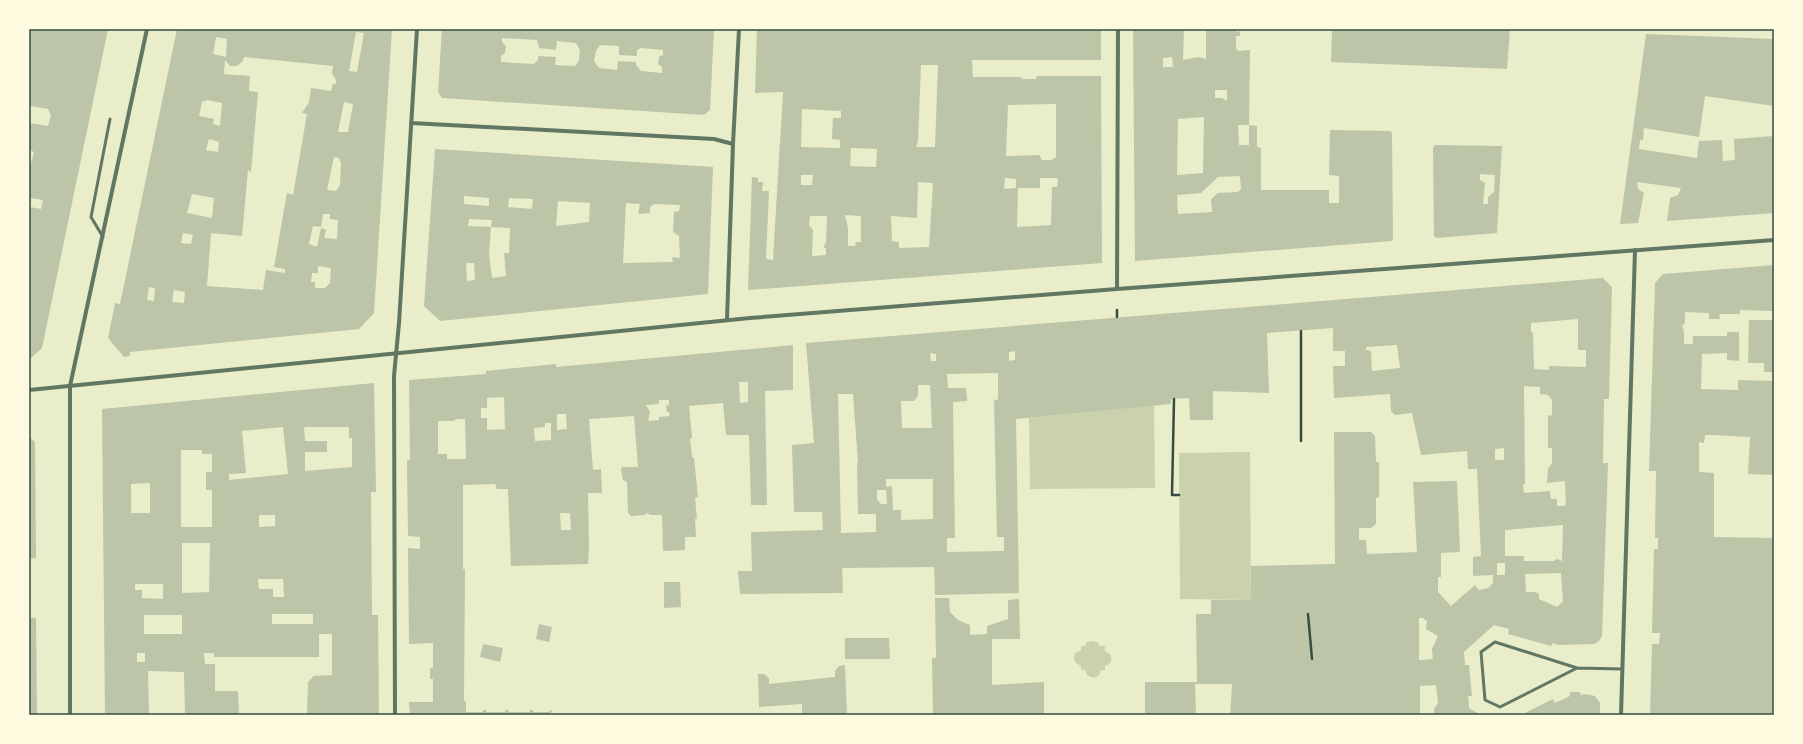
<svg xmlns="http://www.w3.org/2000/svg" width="1803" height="744" viewBox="0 0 1803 744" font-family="'Varela Round',sans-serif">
	<rect width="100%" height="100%" fill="#e9edc9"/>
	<g fill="#cad2ad">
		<polygon points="1154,405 1155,488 1030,489 1029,418"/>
		<polygon points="1250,452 1251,600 1180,599 1179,453"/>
		<path d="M1092 641 1097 642 1100 646H1105V651L1110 654C1113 660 1111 664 1105 666V670H1101L1099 675 1094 678 1087 675 1085 670H1081V666L1076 663 1074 659 1075 653 1081 650V646H1085L1087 642Z"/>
	</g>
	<g fill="#bcc5a7" fill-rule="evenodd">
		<path d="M29 29H108L42 348 29 360V171L34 152 29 150V123L48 126 51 115 48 109 31 106 29 110ZM31 198 43 200 41 209 30 207Z"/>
		<path d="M177 29H392L374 313 359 329 130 352V356L124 357 108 338 115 303 120 304ZM356 32 364 33 357 72 349 71ZM216 37 227 39 226 57 213 54ZM244 57 333 66 332 73 336 80V84H333L331 91 311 88 309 102 302 113 307 114 293 195 287 193 274 267 285 269V273L266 270 263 290 207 286 211 233 242 236 248 170 251 172 258 92 249 91 250 76 224 74 225 60 230 66H237L243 61ZM208 100 222 103 220 126 213 124 214 119 199 116 202 102ZM344 102 353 104 348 132H338ZM209 139 219 142 218 152 206 150ZM334 157 339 158 341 163 340 185 336 191 327 190ZM192 194 214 198 212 218 187 213ZM323 214H330V219L338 220 337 239 324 238 326 230 321 228 317 247 309 244 313 226 321 227ZM183 233 193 235 191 244 181 243ZM318 266 331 268 330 283 325 288H315V282H311L312 273H318ZM149 287 155 288 154 301 147 300ZM174 290 185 292 184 303 172 302Z"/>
		<path d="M442 29H714L710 110 704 115 442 98 438 92ZM502 38 537 40 539 48 556 50 557 41 576 43 580 50 579 61 575 66 555 65 556 57 538 56V60L534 64 501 62V56L505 53 506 46 502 42ZM600 45 619 46V55L637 56V50L641 48 663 50V55L659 57 658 64 662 67V73L641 71 636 65V62L618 61 617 70 599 68 594 61 596 51Z"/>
		<path d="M757 29H1101V60H972L973 77H1021L1022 79H1036L1037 76H1101L1102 263 748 290 752 177 758 178V182H763L762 191H769L766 259 773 260 783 92 755 93ZM921 65H938L935 147H916L918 141ZM1056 104V157L1052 160H1042L1039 155 1006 156 1008 105ZM802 109 841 111V118H833L832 139 840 140V148L801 147ZM851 148 877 149 876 167 850 166ZM801 175H813L812 185H801ZM1005 178 1016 179V188L1004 189ZM1040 178H1056L1058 179 1057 187H1052L1051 225 1017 227 1018 188H1040ZM918 182 933 183 929 247 899 248V242L892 241 891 216 917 218ZM845 215 861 216V242H856L855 246H848V228ZM810 216H827L826 243H825L824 248H826V255L812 256 813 230 809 225Z"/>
		<path d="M1133 29H1184L1183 60 1198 57 1206 59V29H1236V32L1240 31V36H1236V48L1238 51 1250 50 1249 125 1257 126V147L1261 148V190H1329V203H1339V176L1329 175 1330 130 1390 131 1392 133 1393 239 1392 241 1135 261ZM1172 57 1173 67H1163V58ZM1215 90H1227V101L1222 98H1215ZM1204 117 1203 173 1177 175 1178 119ZM1238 125H1249V145H1239ZM1240 176 1241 189 1238 192 1218 193 1211 199 1212 212 1178 214 1177 195 1201 193 1218 177Z"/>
		<polygon points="1332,29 1510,29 1507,69 1331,62"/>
		<polygon points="1646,34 1774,39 1774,106 1705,96 1699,137 1644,128 1643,140 1640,140 1639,149 1697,158 1699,141 1722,140 1723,161 1735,160 1734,139 1774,136 1774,213 1667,221 1670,198 1678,195 1681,188 1637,182 1638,189 1644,193 1638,223 1620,224"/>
		<path d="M1435 145 1502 146 1497 233 1437 238 1434 236 1433 148ZM1480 174 1495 175 1494 192 1488 197V204H1483L1485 183 1480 180Z"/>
		<path d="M435 149 713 167 708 294 440 321 424 306ZM464 196 489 198V206L464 204ZM509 198 533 199 532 209 508 207ZM558 201 590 203 589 222 556 226ZM626 203 640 204 638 214 650 213V207L654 204 680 205 679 211 674 212 673 232 679 236 680 258 672 257 673 262 623 263ZM469 219 492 220 491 227 510 228 509 253H504L506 276 492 278 489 254 491 227 468 226ZM466 263H474L475 280 467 281Z"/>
		<polygon points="1774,265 1774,311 1740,310 1740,314 1719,314 1720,319 1709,319 1709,313 1685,312 1685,323 1682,326 1684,332 1684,344 1693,344 1693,336 1727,336 1727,332 1739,332 1739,361 1727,360 1727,353 1702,354 1701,389 1738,390 1738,380 1774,381 1774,475 1748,474 1750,437 1713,435 1705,435 1704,443 1699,442 1699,472 1714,473 1714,537 1774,538 1774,715 1650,715 1652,644 1659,644 1660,633 1652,633 1654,549 1658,549 1658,538 1655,538 1656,471 1649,471 1655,283 1663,274"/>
		<path d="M1603 278 1612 287 1609 399H1604L1603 463H1608L1602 636 1599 641 1594 644 1558 645 1553 643 1551 646 1508 634 1509 629 1494 625 1464 652 1465 665H1469L1472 696H1468L1469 708 1481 715H1434V709L1438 703 1436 685 1420 686V715H1230L1232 684H1195L1196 715H1145V682H1197L1196 614H1211V600H1251V566L1335 564 1334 432H1371L1375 436 1376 462H1379V497L1376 498V524L1371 528H1359V540H1366L1367 554 1417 552 1413 482 1457 481 1460 552 1441 553V577H1438V592L1451 606 1475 585 1479 590 1488 588 1493 583V575L1473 576V557L1481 556 1477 469H1468L1467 451 1421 455 1412 413 1395 415 1391 411 1390 394 1334 398 1333 366H1345V351H1333V328L1267 333 1269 393 1213 391V420H1190L1189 398 1171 399V404L1016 419 1019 593 935 595 934 567 842 568 843 593 740 594 738 571H752L751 532 823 530 822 512H794L792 445 814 443 806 343ZM1578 319V350H1586V367L1549 366V370L1534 369 1533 333 1531 332V323ZM1397 345 1400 368 1372 371 1371 352 1369 350H1366V347ZM1015 351V360L1009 361V352ZM930 353 936 354V361H931ZM998 373V399L994 401 997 537H1004V551L947 552V538H955L953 402 967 401V399L966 388H948L947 374ZM918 385H930L932 428H902L901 401H914L918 396ZM1524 386 1540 387V394L1548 395 1552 400V416L1548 415V448H1552V463L1548 469 1547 483 1565 481 1566 505 1562 506H1557V499H1551L1550 491 1524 493 1523 485 1525 484ZM838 394H853L858 463H857L858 514H876V532L841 533ZM1504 448V460H1495V449ZM886 479H933V519L901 520V510H893L892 486 886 487ZM877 490H886L887 504H881L877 499ZM1563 525 1562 561 1557 559 1554 561H1524V556H1505V530ZM1497 563H1505V575H1497ZM1561 573 1563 601 1557 607 1539 599V594L1535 592H1526L1525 574ZM1419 618H1423L1427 621 1426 629 1438 636 1432 649 1433 659 1419 660Z"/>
		<polygon points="1749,320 1774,320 1774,372 1764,372 1764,363 1748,363"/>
		<path d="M793 345V390L765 391 767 505H751L749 435H726L723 403 689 406 692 438 690 439 692 457 694 458 698 497 695 498 697 519H695L696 537H685V550L663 551 662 515H650L647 513 644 515 631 516 628 513 627 482 623 480 621 470 622 467H638L634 416 589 419 593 470 601 469 602 493H588L589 547 588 564 511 566 508 489H497L495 484 463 485V569H465L464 701 466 702V712H483V710H486V712H505L506 709 508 710 509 712H530V710H533V712H549L550 710 552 711 551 713 552 715H410L409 702H433V679H430V668H433V643L409 644 408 548 420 549V537L408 536 407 461 410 460 409 380 486 374V371L556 364V367ZM739 382H748V402L740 403ZM504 397 505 429 487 430V418H481V408H487V398ZM659 400H669V405L666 406 667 412H669L670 416 659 417V420L648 421 650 412 646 405 659 404ZM557 414H566L567 429 557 430ZM456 419H465L466 459H447V454H438V421H454ZM545 423H551V440L535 441 534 428 545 427ZM560 513H570L571 530H561Z"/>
		<path d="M374 383 376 492H371L372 615H378L379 715H307L308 682 314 676 332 675V634H319V657H214V653H204L205 664H215V691H238L239 715H185L184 672 148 671 149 715H105L102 409ZM283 427 288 474 229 480V474L246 473 242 431ZM304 427H349V438H352V467L305 471V452H327V441H305ZM181 450H202V454H212V472H206V490H212V527H181ZM150 483V513H131V484ZM259 515H275V526L259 527ZM182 543H210L209 592 182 593ZM258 579H283L284 597H273V589H259ZM135 584H163V599L142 598V590H135ZM272 614H313V624H272ZM144 615H182V634H144ZM137 653H145V662H137Z"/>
		<polygon points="29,437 35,442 36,558 29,559"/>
		<polygon points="664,582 680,582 681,607 664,608"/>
		<polygon points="935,598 949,598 950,612 958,620 970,625 970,635 987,634 987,626 1008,619 1008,600 1019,599 1020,639 992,639 992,685 1044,682 1044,715 933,715 932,658 936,658"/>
		<polygon points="29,618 36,618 37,715 29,715"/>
		<polygon points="539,624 552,627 549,642 536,639"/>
		<polygon points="845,638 889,638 890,659 845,659"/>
		<polygon points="483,644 503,648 500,662 480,657"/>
		<polygon points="845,665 847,715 802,715 802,704 759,707 758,674 764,674 769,678 769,684 835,677 835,671 839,666"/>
		<polygon points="1570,692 1580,692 1581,695 1585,694 1595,696 1600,703 1600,715 1521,715 1553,699 1555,703 1570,696"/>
	</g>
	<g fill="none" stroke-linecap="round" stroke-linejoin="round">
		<g stroke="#344e41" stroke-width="2.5">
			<polyline points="1117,310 1117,317"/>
			<polyline points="1301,331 1301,441"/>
			<polyline points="1174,399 1172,495 1179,495"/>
			<polyline points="1308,614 1312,659"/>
		</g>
		<g stroke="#617663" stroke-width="3">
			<polyline points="103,237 91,217 110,119"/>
			<polyline points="1577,668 1500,707 1485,700 1481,652 1495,642 1577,668 1622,669"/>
		</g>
		<g stroke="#617663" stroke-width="4">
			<polyline points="411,123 714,139 733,144"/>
			<polyline points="1117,289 1118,29"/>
			<polyline points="727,320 733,144 739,29"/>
			<polyline points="29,390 750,318 1117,289 1774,240"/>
			<polyline points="70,715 70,386 147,29"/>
			<polyline points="395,715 394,376 399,323 417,29"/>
			<polyline points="1621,715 1635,250"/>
		</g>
	</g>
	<rect width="1803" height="744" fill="none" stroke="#fefae0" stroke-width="60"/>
	<rect x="30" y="30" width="1743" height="684" fill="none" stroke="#344e41" stroke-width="1.5"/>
</svg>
